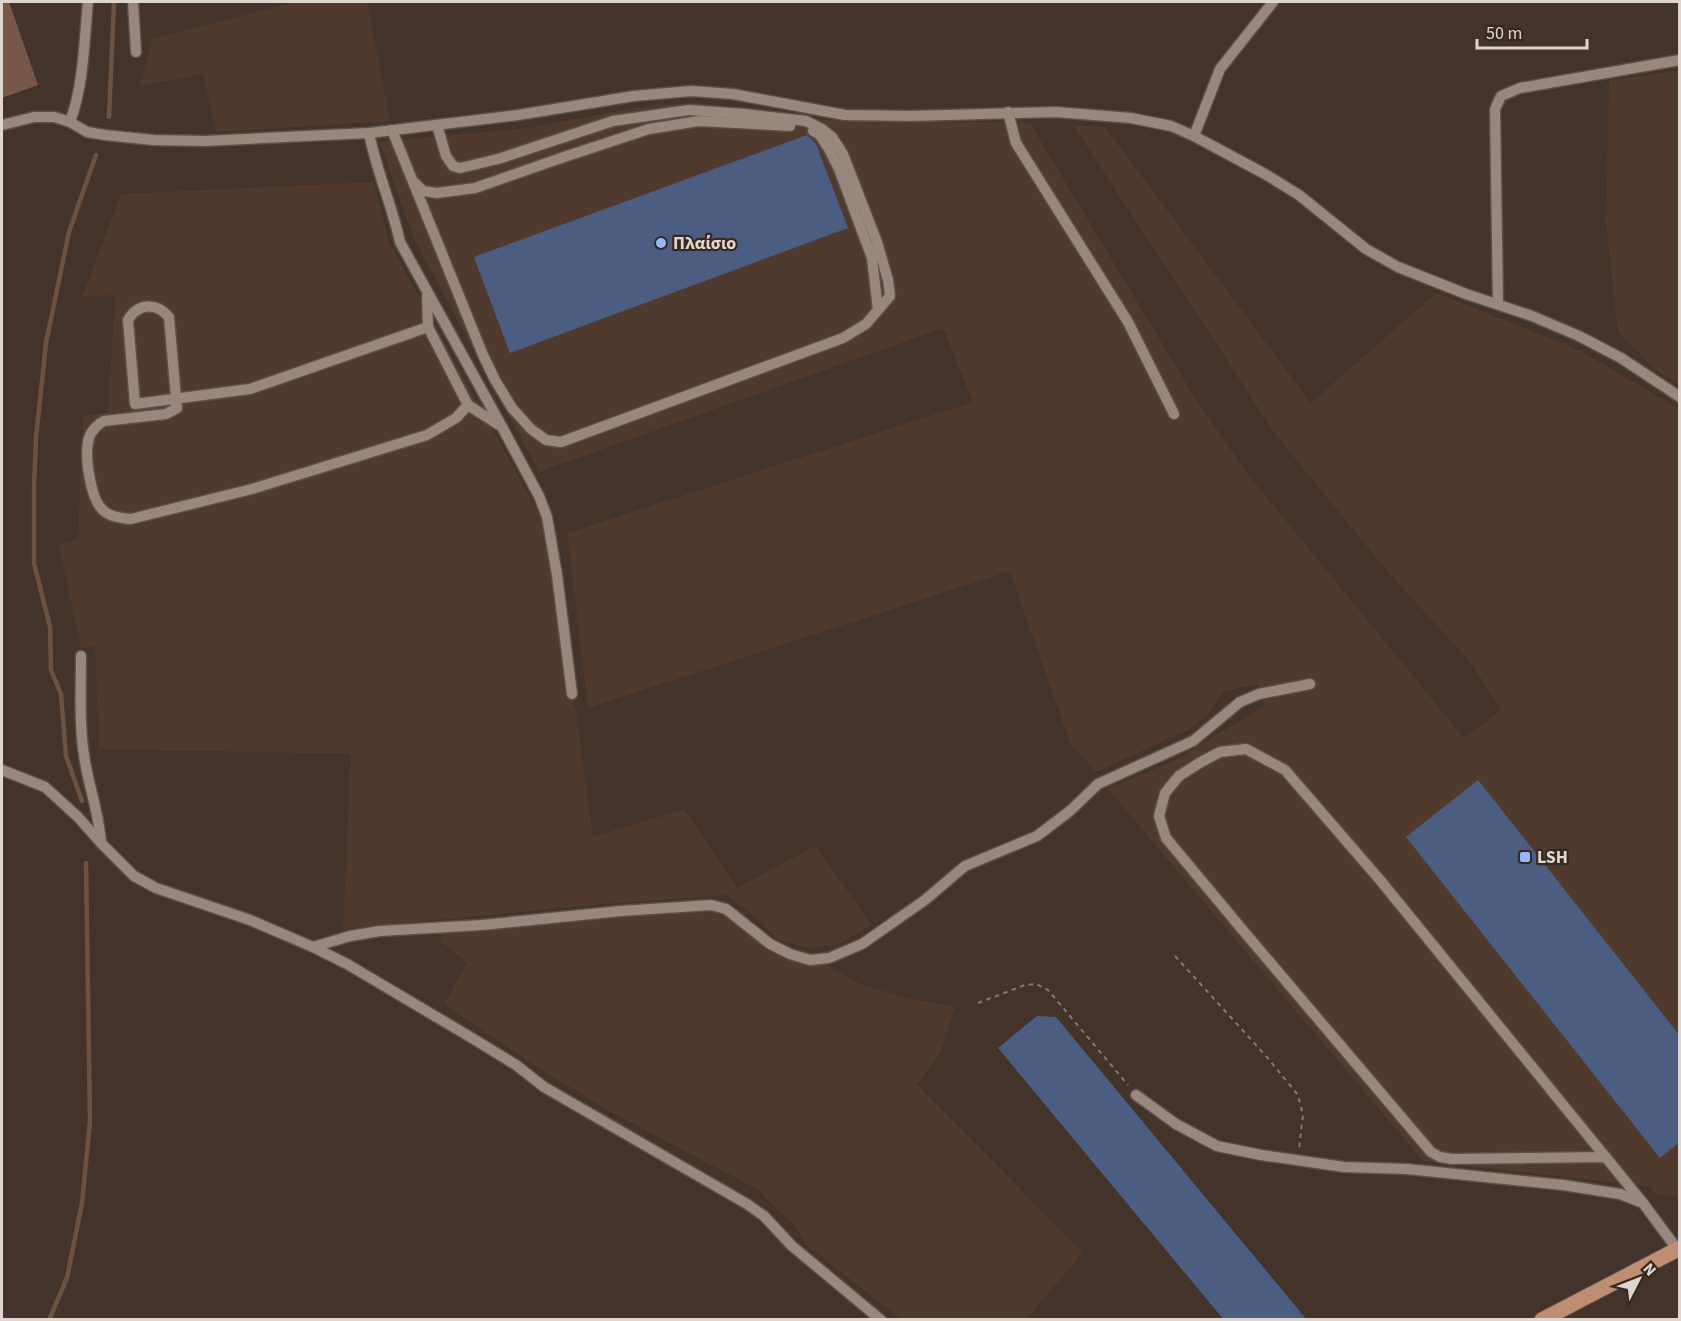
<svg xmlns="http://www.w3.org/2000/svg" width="1681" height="1321" viewBox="0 0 1681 1321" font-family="'Source Sans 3',sans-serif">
	<rect width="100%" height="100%" fill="#43332a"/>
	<g fill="#503a2e">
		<polygon points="295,2 367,2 390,121 216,132 203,74 140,86 152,39"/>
		<polygon points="1679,70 1680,70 1679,384 1659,372 1618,332 1606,223 1609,81"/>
		<polygon points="697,103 825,120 1030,123 1192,393 1246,472 1464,738 1501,710 1472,664 1388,572 1276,435 1073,125 1105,127 1311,403 1436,293 1579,350 1679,409 1679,1196 1657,1195 1649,1186 1423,1161 1108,789 1175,760 1265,706 1258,684 1224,691 1208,714 1190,729 1096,772 1070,743 1010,571 588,708 567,533 973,402 943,328 539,472 413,237 380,142 529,128 652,105"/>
		<polygon points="374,182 389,243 546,526 567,684 576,711 593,837 684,809 737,888 815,846 872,925 838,944 810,948 778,940 756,917 726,895 604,904 343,929 351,754 99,749 95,647 81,648 59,545 78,539 83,416 108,413 115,295 82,297 121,194"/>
		<polygon points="722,900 741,911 772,941 817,960 862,985 907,998 955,1007 940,1054 917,1084 1083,1253 1026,1319 901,1319 805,1244 797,1228 757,1189 613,1113 542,1070 444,1004 467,963 441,941 442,924 663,903"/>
	</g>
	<polygon fill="#775745" points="2,2 9,2 38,85 2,98"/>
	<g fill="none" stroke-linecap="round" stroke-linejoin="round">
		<g stroke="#6d5241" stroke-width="4.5">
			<polyline points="109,117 114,2"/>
			<polyline points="82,801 66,756 61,694 51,670 50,627 34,563 34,487 36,438 46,343 69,232 96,155"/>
			<polyline points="49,1320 67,1278 82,1203 90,1122 86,863"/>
		</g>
	</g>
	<g fill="#4b5e82">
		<polygon points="807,135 816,144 848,228 510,353 474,257"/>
		<polygon points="1478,780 1680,1036 1680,1142 1660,1158 1406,837"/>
		<polygon points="1037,1016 1056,1017 1307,1320 1224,1320 998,1048"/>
	</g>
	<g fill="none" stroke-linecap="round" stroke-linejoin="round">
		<g stroke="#5c4f47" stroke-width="13">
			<g id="minor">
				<polyline points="133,2 136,52"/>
				<polyline points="1008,112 1016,143 1128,322 1174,414"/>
				<path d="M70 122C84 84 84 41 88 2"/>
				<polyline points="2,125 34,117 54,117 70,122 87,132 105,135 153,140 205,141 369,133 518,115 634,96 691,91 733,94 845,115 911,116 1056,112 1131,118 1171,126 1194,136 1265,174 1299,195 1366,249 1398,267 1466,294 1532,316 1579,336 1621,358 1680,397"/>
				<polyline points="392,130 483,355 495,380 512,408 531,429 546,440 561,442 843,338 866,324 890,296 888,280 877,242 843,154 832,137 822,129 806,121 745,114 689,110 613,121 498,159 460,168 453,166 446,156 437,125"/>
				<polyline points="813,131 819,134 829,149 839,169 872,258 878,310"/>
				<path d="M369 133C376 170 392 205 400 242L502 427 539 496 547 517 557 575 572 694"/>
				<polyline points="1194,136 1220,69 1273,2"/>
				<polyline points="415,183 423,191 437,193 475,188 561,158 649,129 699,121 790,126"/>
				<polyline points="427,296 428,327 468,405 499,425"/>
				<polyline points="1498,304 1495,109 1501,96 1520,88 1680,60"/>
				<path d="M428 327 250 389 135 404 128 320C138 303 156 302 169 317L176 398 177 408 166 414 104 421C98 424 91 431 89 438 84 454 90 500 104 511 111 517 121 518 131 519L252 489 427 435 456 418 468 405"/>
				<path d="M81 656C81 689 79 723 84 755 88 785 99 812 101 843"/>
				<polyline points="2,770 45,787 78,817 101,843 134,876 156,888 250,920 313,947 347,964 472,1038 516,1065 544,1087 747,1204 764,1216 792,1246 881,1320"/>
				<polyline points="313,947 350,936 380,931 482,925 621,911 711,905 726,909 770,944 790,954 810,960 829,958 862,944 925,900 965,866 1037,836 1071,810 1098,784 1193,741 1240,702 1259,694 1310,684"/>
				<polyline points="1136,1095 1176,1124 1217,1146 1261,1155 1344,1167 1407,1169 1563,1185 1620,1194 1643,1203 1677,1249"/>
				<polyline points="1606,1157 1452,1159 1440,1157 1431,1152 1246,934 1166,838 1159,816 1165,793 1179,776 1201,762 1220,752 1246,749 1285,770 1380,880 1643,1203"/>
			</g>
		</g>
		<g stroke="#5c4f47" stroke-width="17">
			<polyline id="major" points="1542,1320 1680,1248"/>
		</g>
		<g stroke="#867971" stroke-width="2" stroke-dasharray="4.5 4.5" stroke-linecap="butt">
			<polyline points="1175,956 1266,1056 1298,1095 1303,1115 1299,1149"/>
			<polyline points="978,1003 1025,985 1036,984 1048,990 1128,1085"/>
		</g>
		<use href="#minor" stroke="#99867c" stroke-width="10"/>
		<use href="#major" stroke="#be8d72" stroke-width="15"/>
	</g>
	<g fill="#93b7fd" stroke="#382920" stroke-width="2">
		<circle cx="661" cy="243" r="6"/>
		<rect x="1519" y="851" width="12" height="12" rx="3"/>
	</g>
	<g text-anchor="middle" stroke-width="4.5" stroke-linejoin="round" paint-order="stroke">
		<g font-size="18" font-weight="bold" fill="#e0d6d0" stroke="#382920" text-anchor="start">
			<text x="673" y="249">Πλαίσιο</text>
			<text x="1537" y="863">LSH</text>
		</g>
	</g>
	<rect width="1681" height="1321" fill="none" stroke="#e0d6d0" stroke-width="6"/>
	<g transform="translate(1639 1279) rotate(48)" stroke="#382920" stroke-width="4.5" paint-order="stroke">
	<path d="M0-4.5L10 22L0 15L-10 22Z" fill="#e0d6d0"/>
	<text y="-9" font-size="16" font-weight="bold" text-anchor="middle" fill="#e0d6d0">N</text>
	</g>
	<path d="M1477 39v9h110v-9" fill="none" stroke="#e0d6d0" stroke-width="3"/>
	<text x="1486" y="39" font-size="18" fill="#e0d6d0" stroke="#382920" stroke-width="4.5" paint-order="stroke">50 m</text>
</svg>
